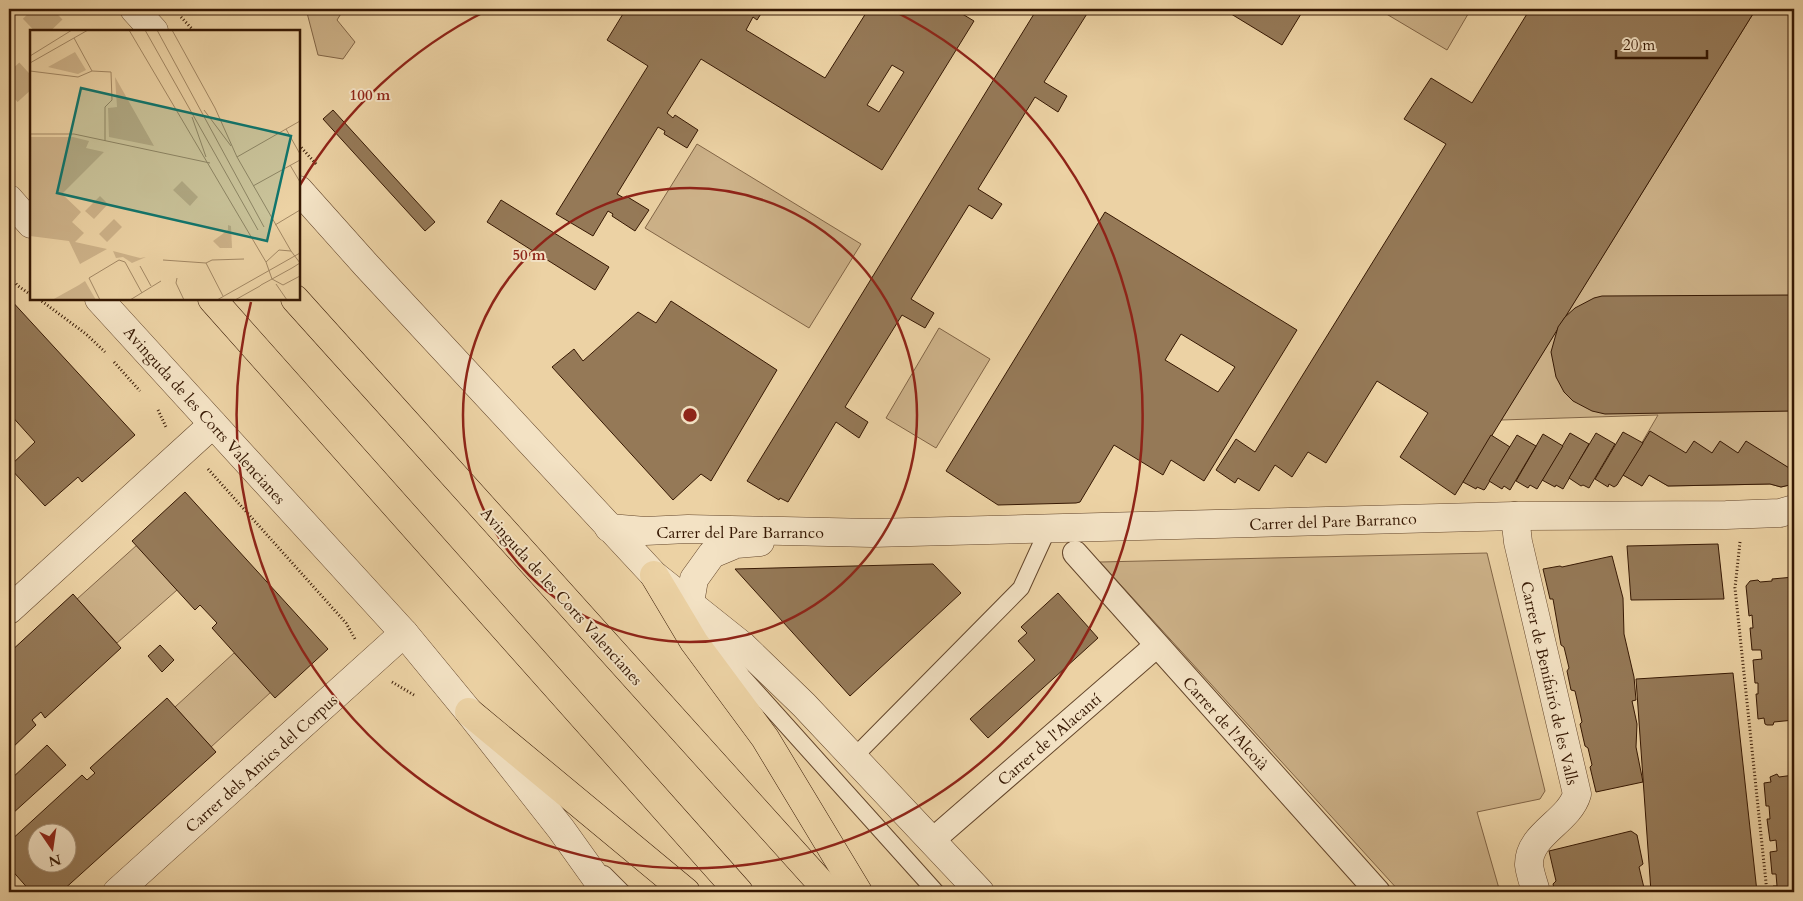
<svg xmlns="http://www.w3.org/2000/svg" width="1803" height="901" viewBox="0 0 1803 901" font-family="Cardo,serif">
	<rect width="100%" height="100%" fill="#ecd2a4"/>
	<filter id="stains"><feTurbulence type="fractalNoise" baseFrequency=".004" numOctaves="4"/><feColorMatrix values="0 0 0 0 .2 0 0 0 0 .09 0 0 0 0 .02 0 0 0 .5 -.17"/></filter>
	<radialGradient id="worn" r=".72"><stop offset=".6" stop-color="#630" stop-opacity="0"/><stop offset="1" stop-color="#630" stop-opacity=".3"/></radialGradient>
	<g fill="#cdb289" stroke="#826546">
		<polygon points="306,9 344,9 337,20 355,42 343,59 318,55"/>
		<polygon points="1378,9 1471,9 1447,50"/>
		<polygon points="1756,9 1794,9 1794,484 1781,487 1770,484 1668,486 1649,475 1642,486 1623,475 1658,415 1501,420"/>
		<polygon points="697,144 861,244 809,328 645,228"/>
		<polygon points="939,328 990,359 936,448 886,418"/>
		<polygon points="137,545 177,590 117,643 77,599"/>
		<polygon points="1487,553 1545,791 1540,799 1477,812 1500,892 1400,892 1100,562"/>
		<polygon points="234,653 271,692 211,747 175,707"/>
	</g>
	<g fill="#957957" stroke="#361803" fill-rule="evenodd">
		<path d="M626 9H764L757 20 753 17 746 30 825 78 866 13 859 9H954L974 21 882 170 701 59 667 113 673 118 675 115 698 130 687 148 664 134 665 131 658 127 617 194 624 198 626 196 649 210 635 231 612 216 613 214 608 211 593 236 556 214 648 66 607 40ZM892 65 904 72 879 112 867 105Z"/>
		<polygon points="1037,9 1090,9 1044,82 1067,96 1058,112 1035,97 978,189 1002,204 992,219 969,205 911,299 934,313 925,328 902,315 845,407 868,422 859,438 836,422 788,502 780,498 779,500 747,481"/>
		<polygon points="1223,9 1304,9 1282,45"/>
		<polygon points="1530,9 1756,9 1455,495 1400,457 1428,413 1377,381 1326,463 1308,452 1292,477 1275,465 1259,491 1238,478 1235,483 1216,470 1236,439 1255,452 1446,144 1404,119 1431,78 1472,103"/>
		<polygon points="333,110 435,222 425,231 323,119"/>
		<polygon points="501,200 609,267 595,290 487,222"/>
		<path d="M1105 212 1297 330 1204 481 1171 460 1163 475 1114 445 1080 502 1076 503 998 505 946 471ZM1181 334 1235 367 1218 392 1165 360Z"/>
		<polygon points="1794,295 1794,411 1605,414 1592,411 1573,401 1564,392 1556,377 1551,352 1558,327 1565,317 1575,308 1594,298 1602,296"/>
		<polygon points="9,298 135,435 82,482 78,477 45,506 9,467 35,442 9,413"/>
		<polygon points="671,301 777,370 711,481 701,474 673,500 552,367 574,349 583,361 638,312 656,323"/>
		<polygon points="1650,431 1686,453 1694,441 1712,453 1720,441 1738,453 1746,441 1794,471 1794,484 1781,487 1770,484 1668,486 1649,475 1642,486 1623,475"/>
		<polygon points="1623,432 1643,443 1617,485 1614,487 1609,484 1608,487 1595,479"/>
		<polygon points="1570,433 1589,444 1563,489 1556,485 1555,487 1542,480"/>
		<polygon points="1596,433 1615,444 1589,488 1583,485 1581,486 1569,478"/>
		<polygon points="1543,434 1563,446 1537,489 1530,485 1528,488 1516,481"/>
		<polygon points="1491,435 1510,447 1485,489 1484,490 1477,487 1476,489 1463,482"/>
		<polygon points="1517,435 1536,446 1510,490 1504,486 1502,489 1489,481"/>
		<polygon points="185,492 328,649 275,698 212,628 217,623 200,605 195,610 132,541"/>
		<polygon points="1718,544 1724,599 1631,600 1627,546"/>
		<polygon points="1612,556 1623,598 1624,634 1634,677 1636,700 1632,701 1637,724 1636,747 1643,782 1596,792 1590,767 1592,765 1588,748 1585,746 1580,724 1582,722 1575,691 1571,690 1567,671 1569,668 1564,647 1561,645 1553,599 1550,599 1543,569 1560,566 1562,567"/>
		<polygon points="933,564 961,593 850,696 735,569"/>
		<polygon points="1794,577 1794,720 1774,722 1773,725 1767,725 1765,724 1764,718 1758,719 1756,694 1758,694 1758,683 1755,683 1753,660 1762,659 1761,650 1752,650 1750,628 1753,628 1752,615 1749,616 1746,586 1750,581 1758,580 1760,582 1772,581 1772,579"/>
		<polygon points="1058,593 1098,638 988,738 970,719 1035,660 1018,641 1027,633 1021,627"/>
		<polygon points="73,594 121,648 45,718 41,712 32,720 36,725 9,751 9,653"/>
		<polygon points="160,645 174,660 162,672 148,656"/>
		<polygon points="1733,673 1757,892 1736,892 1736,890 1706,892 1651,892 1636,679"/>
		<path d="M167 698 216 752 61 892H31L9 867V842L82 775 87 780 95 773 90 768ZM38 834H68V864H38Z"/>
		<polygon points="47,745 66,765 12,814 9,810 9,781"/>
		<polygon points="1777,774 1779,777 1794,775 1794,892 1774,892 1773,886 1777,886 1776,874 1772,874 1770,852 1777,851 1776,840 1770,841 1767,819 1770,819 1769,806 1766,806 1764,783 1771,782 1770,777"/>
		<polygon points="1631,831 1637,835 1643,864 1639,867 1645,892 1555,892 1553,884 1556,881 1549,851"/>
	</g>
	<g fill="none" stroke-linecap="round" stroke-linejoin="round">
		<g stroke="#c8ad84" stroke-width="28" stroke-dasharray="28 14" stroke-linecap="butt">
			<polyline points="33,9 54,31"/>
			<polyline points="9,72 31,96"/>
		</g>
		<g stroke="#64462b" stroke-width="18">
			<g id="service">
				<polyline points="707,628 742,676 936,892"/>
				<polyline points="854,757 1021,588 1048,529"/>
				<polyline points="604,874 622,892"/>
			</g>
		</g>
		<g stroke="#64462b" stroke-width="26">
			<g id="pedestrian">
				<polyline points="1075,553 1378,892"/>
				<polyline points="942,832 1156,646"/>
			</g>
		</g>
		<g stroke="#64462b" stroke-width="29">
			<g id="minor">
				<polyline points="134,9 154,31"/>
				<polyline points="299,190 366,265 654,575 743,646 804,705 980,892"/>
				<polyline points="9,199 31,224"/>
				<polyline points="99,299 404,633 469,712 561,829 606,892"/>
				<path d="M1515 516 1518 542 1577 794C1569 822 1528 834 1529 865 1530 874 1534 884 1536 892"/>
				<polyline points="609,528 645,531 688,529 872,533 1515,516 1726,515 1780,513 1794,509"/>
				<polyline points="690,603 694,579 712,554 736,544 760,542"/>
				<polyline points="9,610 213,424"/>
				<polyline points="117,892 404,633"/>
			</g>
		</g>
		<g stroke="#361803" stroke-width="29">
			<g id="primary">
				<polyline points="212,299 739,892"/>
				<polyline points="295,299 829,892"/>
				<polyline points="654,575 694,642 765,738 858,892"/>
				<polyline points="469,712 686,892"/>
			</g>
		</g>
		<g stroke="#361803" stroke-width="3" stroke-dasharray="1 2.5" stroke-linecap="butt">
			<polyline points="181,17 194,31"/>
			<polyline points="299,145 317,165"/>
			<polyline points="9,276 18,286 31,295"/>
			<polyline points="39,299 86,334 105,352"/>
			<polyline points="114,362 140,391"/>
			<polyline points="158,410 166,427"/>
			<polyline points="208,469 346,623 355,639"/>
			<polyline points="1740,542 1735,588 1767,892"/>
			<polyline points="392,682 414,695"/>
		</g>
		<use href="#service" stroke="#f3e2c4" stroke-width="16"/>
		<use href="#pedestrian" stroke="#f3e2c4" stroke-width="24"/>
		<use href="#minor" stroke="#f3e2c4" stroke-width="28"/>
		<use href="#primary" stroke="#ecd2a4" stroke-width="28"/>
	</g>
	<g fill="none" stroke="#8f2418" stroke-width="2.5">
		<circle cx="690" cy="415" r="227"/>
		<path d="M300 185A453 453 0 0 1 488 10M892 10A453 453 0 1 1 251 302"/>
	</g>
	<g text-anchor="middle" stroke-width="4" stroke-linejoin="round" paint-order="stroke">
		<g font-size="16" fill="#361803" stroke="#f3e2c4">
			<text transform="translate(205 415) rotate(48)" y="6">Avinguda de les Corts Valencianes</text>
			<text transform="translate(1333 521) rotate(-2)" y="6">Carrer del Pare Barranco</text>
			<text x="740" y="538">Carrer del Pare Barranco</text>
			<text transform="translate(562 596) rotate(48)" y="6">Avinguda de les Corts Valencianes</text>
			<text transform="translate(1550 683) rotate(77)" y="6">Carrer de Benifairó de les Valls</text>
			<text transform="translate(1226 723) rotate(48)" y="6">Carrer de l'Alcoià</text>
			<text transform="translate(1049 739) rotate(-41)" y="6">Carrer de l'Alacantí</text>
			<text transform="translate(261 763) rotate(-42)" y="6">Carrer dels Amics del Corpus</text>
		</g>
	</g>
	<g transform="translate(30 30)">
		<rect width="270" height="270" fill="#ecd2a4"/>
		<path d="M45 22 56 40 48 44 18 37ZM85 47 124 116 79 107 78 78 87 77ZM0 107H43L59 111 56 118 74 122 32 164 51 182 42 192 54 203 45 212 77 219 50 234 39 211 0 206ZM152 151 168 167 160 176 143 160ZM70 166 78 174 64 189 55 181ZM84 189 92 197 77 212 69 204ZM198 195 201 196 202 218H190L183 211 198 200ZM83 221 110 228 116 227 102 233 93 227 86 228ZM55 251 66 270H22L49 255Z" fill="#cdb289"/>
		<path fill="none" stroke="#a38864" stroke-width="1" d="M99 0 236 232M115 0 228 200M127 0 234 197M142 0 185 78 207 127 261 221M44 8 62 41M0 26 42 0M0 33 58 0M0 41 48 47 62 41 81 42 82 70 75 77V111M174 80 201 116M162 87 176 127M256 99 270 124M0 104H44L180 133M207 127 270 91M260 135 270 152M223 156 270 130M245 195 270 180M133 230 176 233 182 230 214 229M176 233 193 266M110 236 121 256M147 248 146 253 154 270M246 254 257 270M70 270 59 248 89 230 95 232 112 263M100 270 131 251M187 270 270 223M205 270 230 256 231 255 242 249 262 238 270 233 261 221 249 220 236 232 242 249 253 255 270 246"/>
		<path fill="#0f766e" fill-opacity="0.15" stroke="#0f766e" stroke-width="2.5" d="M51 58 261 106 237 211 27 163Z"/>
		<rect width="270" height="270" fill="none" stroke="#361803" stroke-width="2.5"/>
	</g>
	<circle cx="690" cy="415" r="8" fill="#8f2418" stroke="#f3e2c4" stroke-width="2.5"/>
	<g font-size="15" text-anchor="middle" font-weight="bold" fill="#8f2418" stroke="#f3e2c4" stroke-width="4" stroke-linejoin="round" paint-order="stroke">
		<text x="370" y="100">100 m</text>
		<text x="529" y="260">50 m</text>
	</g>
	<rect width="1803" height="901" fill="none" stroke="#ecd2a4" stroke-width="30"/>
	<rect x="10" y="10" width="1783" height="881" fill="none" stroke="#361803" stroke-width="2.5"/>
	<rect x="15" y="15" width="1773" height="871" fill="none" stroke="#361803"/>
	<g transform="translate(52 848) rotate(167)"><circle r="24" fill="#f3e2c4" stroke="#a79177"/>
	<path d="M0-4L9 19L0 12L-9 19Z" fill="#8f2418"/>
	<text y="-8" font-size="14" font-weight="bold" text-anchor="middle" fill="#361803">N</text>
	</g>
	<path d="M1616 50v8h91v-8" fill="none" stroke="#361803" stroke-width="2.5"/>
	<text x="1623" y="50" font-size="15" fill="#361803" stroke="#f3e2c4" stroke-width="4" paint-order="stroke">20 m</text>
	<rect width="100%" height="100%" filter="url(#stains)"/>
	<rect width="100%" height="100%" fill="url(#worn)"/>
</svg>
